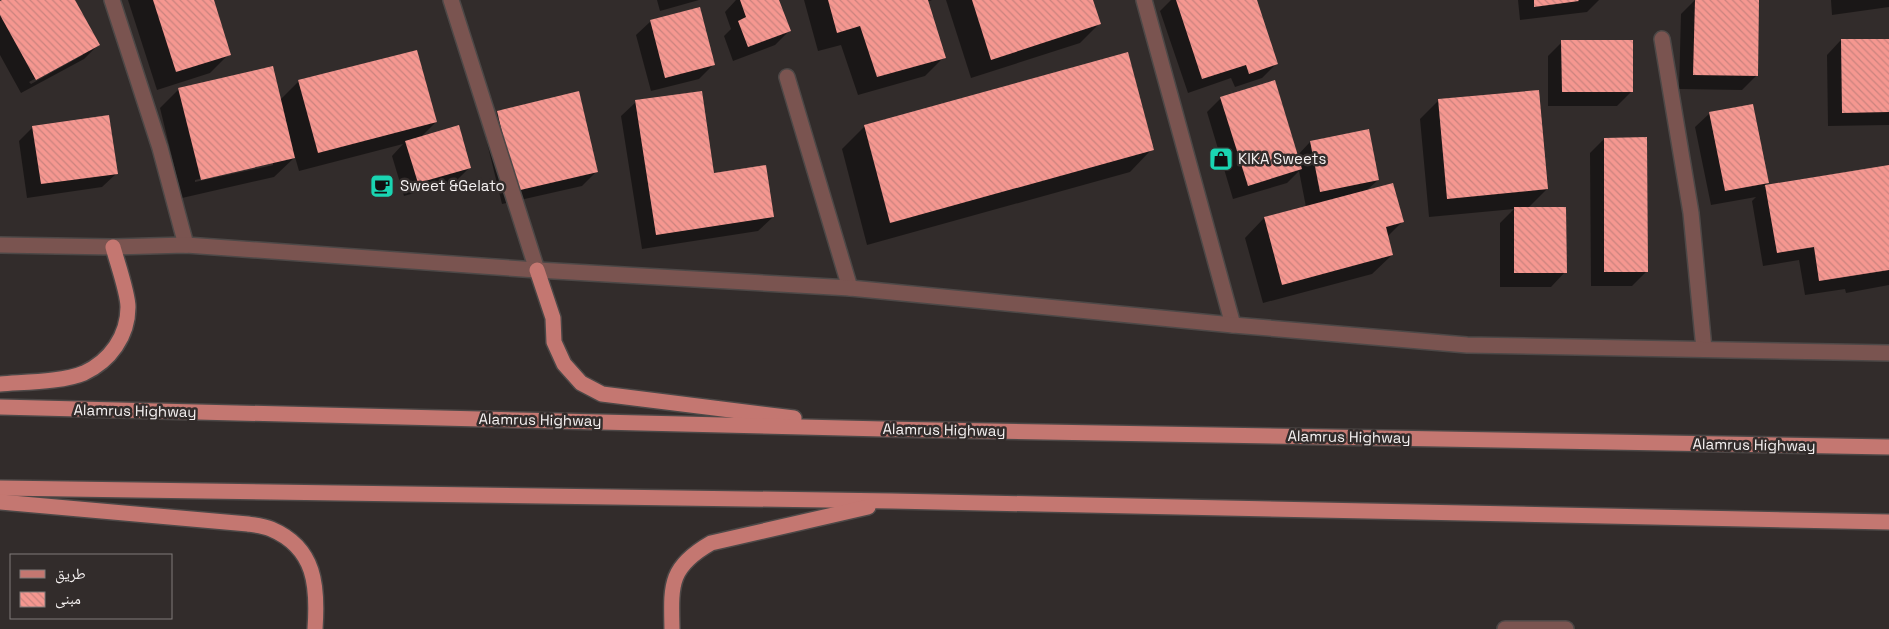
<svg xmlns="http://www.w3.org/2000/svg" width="1889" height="629" viewBox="0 0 1889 629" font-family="'Space Grotesk','Noto Naskh Arabic',sans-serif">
	<defs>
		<pattern id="building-back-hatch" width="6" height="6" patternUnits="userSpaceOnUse" patternTransform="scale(1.25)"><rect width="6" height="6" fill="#f59790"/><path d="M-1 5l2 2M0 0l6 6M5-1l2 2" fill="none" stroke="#ca837e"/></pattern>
	</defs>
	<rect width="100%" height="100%" fill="#322c2b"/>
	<g fill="#0007" fill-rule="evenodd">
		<path d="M5 0H74L98 45 84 59 21 93 0 55V3ZM83 52V55L31 84 29 82Z"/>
		<polygon points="128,0 212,0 229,54 210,73 157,90"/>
		<polygon points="657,0 699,0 660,11"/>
		<polygon points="736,0 778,0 789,31 775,45 733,61 724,36 731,29 725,12"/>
		<polygon points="804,0 932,0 927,2 944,57 925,76 858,95 841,45 818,51"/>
		<polygon points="946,0 1091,0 1099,24 1080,43 971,78"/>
		<polygon points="1171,0 1255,0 1276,64 1262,78 1235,87 1231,78 1188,93 1160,11"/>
		<polygon points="1518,0 1599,0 1587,12 1520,20"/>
		<polygon points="1695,0 1758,1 1757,75 1742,90 1679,89 1681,14"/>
		<polygon points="1831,0 1889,0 1889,7 1832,15"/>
		<polygon points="651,21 713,65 699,79 651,91 636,35"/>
		<polygon points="1841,40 1889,40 1889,125 1828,126 1827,55"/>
		<polygon points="1562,42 1632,91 1617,106 1548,106 1548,56"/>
		<path d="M299 81 436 122 420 138 470 167 456 181 404 196 392 156 403 144 299 171 295 157 274 177 182 198 160 108 179 89 280 100ZM273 162V165L195 182V180Z"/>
		<polygon points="1221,98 1297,156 1310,142 1368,131 1378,180 1366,191 1403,221 1387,237 1392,255 1372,274 1263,303 1245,238 1264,218 1306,207 1299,171 1287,183 1233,199 1207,112"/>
		<polygon points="1439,100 1547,189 1527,209 1565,272 1551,287 1500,287 1500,223 1514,209 1429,217 1420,119"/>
		<polygon points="636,102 713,175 773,217 758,231 642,249 621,116"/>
		<polygon points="498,112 597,171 582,186 502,204 483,126"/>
		<polygon points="1710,113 1767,183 1763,187 1889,166 1889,285 1846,293 1845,289 1805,295 1799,260 1763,266 1752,201 1756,197 1711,205 1695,127"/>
		<polygon points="33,127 117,173 102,187 27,198 19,141"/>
		<polygon points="864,127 1152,149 1130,172 867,245 842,149"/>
		<polygon points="1604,139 1647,271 1632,286 1591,286 1590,153"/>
	</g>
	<g fill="url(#building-back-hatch)">
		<polygon points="2,0 75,0 100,45 36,80 0,15 0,1"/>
		<polygon points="153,0 214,0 231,55 176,72"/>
		<polygon points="740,0 779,0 791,31 748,47 738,21 746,17"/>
		<polygon points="828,0 928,0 946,58 877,77 860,26 837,33"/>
		<polygon points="972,0 1093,0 1101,24 991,60"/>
		<polygon points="1176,0 1257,0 1278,64 1249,74 1246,65 1202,79"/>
		<polygon points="1534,0 1578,0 1579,1 1534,7"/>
		<polygon points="1695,0 1759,0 1758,76 1693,75"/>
		<polygon points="700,7 715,65 665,78 650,20"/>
		<polygon points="1841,39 1889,39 1889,112 1842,113"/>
		<polygon points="1561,40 1633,40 1633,92 1562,92"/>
		<polygon points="417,50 437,122 318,153 298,80"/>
		<polygon points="1128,52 1154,150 890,223 864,125"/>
		<polygon points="273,66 295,158 201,180 178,88"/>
		<polygon points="1275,80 1302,169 1248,186 1220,97"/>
		<polygon points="1539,90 1548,189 1447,199 1438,99"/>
		<polygon points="579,91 598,172 516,191 497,111"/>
		<polygon points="702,91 714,173 766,165 774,217 656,235 635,100"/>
		<polygon points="1753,104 1769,183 1725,191 1709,112"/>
		<polygon points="109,115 118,174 41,184 32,126"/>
		<polygon points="459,125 471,168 418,183 405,141"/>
		<polygon points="1369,129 1379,180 1320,192 1310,141"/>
		<polygon points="1647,137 1648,272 1604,272 1604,138"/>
		<polygon points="1889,165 1889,270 1819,281 1814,247 1777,253 1765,185"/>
		<polygon points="1393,183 1404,222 1386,227 1393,255 1282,285 1264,217"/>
		<polygon points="1514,207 1566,207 1567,273 1514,273"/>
	</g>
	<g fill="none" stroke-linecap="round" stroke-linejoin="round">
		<g stroke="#4d4847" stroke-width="18">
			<g id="minor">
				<polyline points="112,0 160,148 186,245"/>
				<polyline points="451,0 537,270"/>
				<polyline points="1144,0 1233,325"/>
				<polyline points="1662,39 1691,213 1704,349"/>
				<polyline points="787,77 850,288"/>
				<polyline points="0,245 113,247 186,245 537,270 850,288 1233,325 1467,345 1889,353"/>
				<polyline points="1505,629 1566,629"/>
			</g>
		</g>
		<g stroke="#4d4847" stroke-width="18">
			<g id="major">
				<polyline points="537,270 553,318 554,342 564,364 581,383 602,394 794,418"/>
				<path d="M0 384C23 382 63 382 84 373 110 361 128 336 128 307 128 293 117 262 113 247"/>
				<polyline points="0,407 883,429 1889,447"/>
				<polyline points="0,488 892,501 1889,522"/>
				<path d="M0 502 248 524C255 525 264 526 271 529 316 548 318 587 315 629"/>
				<path d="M672 629C671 585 669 567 711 543L868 507"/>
			</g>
		</g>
		<use href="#minor" stroke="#7a5450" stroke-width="15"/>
		<use href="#major" stroke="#c47771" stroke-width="15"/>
	</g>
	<defs>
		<g id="shop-square" transform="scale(1.25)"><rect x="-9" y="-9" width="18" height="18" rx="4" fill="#1ad5b2" stroke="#322c2b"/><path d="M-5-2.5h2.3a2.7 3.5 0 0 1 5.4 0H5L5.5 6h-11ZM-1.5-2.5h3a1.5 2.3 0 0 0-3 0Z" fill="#111"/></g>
		<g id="cafe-square" transform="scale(1.25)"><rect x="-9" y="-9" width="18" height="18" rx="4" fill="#1ad5b2" stroke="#322c2b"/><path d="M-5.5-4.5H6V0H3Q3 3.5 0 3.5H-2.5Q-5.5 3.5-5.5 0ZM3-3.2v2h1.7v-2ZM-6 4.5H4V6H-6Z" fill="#111"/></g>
	</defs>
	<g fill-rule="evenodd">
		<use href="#shop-square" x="1221" y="159"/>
		<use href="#cafe-square" x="382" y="186"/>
	</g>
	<g text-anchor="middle" stroke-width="5" stroke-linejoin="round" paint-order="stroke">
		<g font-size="15" fill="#f5f1f1" stroke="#322c2b" text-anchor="start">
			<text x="1238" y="164">KIKA Sweets</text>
			<text x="400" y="191">Sweet &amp;Gelato</text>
		</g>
		<g font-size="15" fill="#f5f1f1" stroke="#322c2b">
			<text transform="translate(135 411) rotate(1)" y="5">Alamrus Highway</text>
			<text transform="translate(540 420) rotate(1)" y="5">Alamrus Highway</text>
			<text transform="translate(944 430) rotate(1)" y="5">Alamrus Highway</text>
			<text transform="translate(1349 437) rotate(1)" y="5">Alamrus Highway</text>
			<text transform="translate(1754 445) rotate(1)" y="5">Alamrus Highway</text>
		</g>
	</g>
	<rect x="10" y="554" width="162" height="65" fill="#322c2b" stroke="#807b7a"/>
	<rect x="20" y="570" width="25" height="8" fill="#c47771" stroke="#807b7a"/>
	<text x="55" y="579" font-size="15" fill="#f5f1f1">طريق</text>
	<rect x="20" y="592" width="25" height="15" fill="url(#building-back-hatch)" stroke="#807b7a"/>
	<text x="55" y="604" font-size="15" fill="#f5f1f1">مبنى</text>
</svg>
